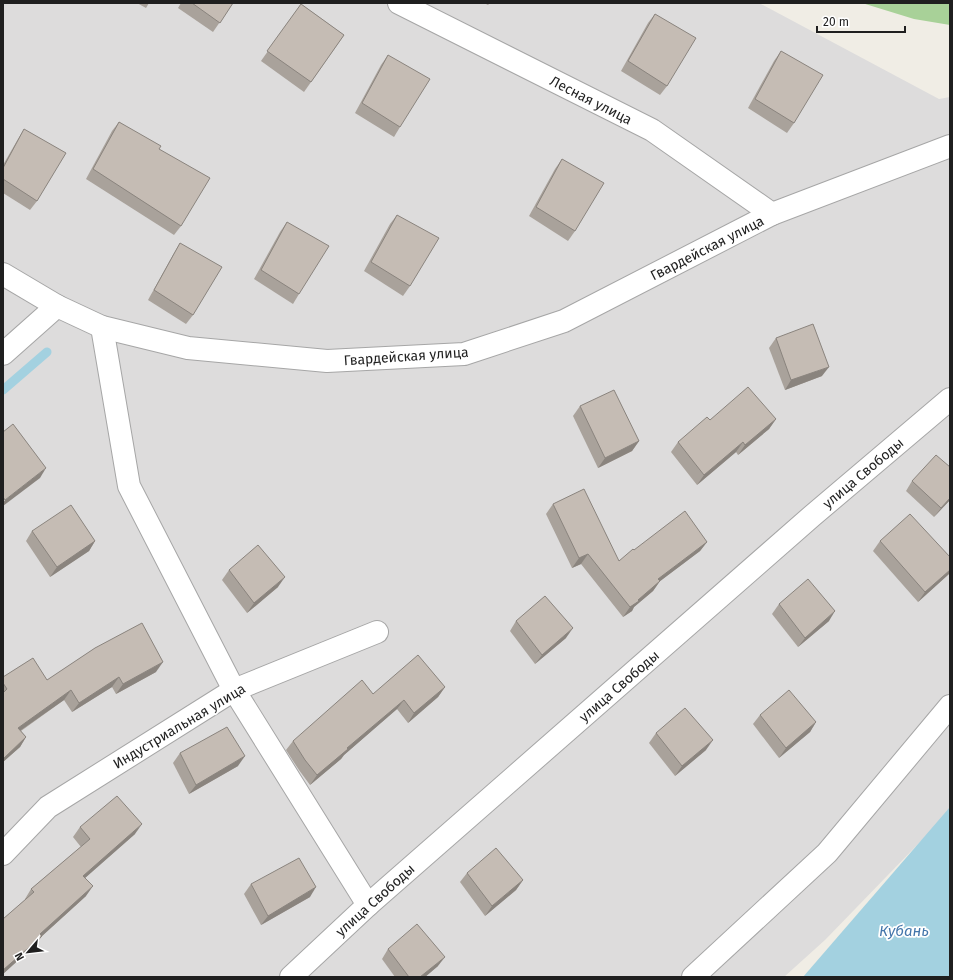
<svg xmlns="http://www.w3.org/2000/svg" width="953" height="980" viewBox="0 0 953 980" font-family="'Fira Sans',sans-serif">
	<rect width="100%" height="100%" fill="#f0ede5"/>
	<polygon fill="#dddcdc" points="3,3 759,3 939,99 950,97 950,811 825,940 784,977 3,977"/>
	<polygon fill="#a8d198" points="862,3 950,3 950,25 914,19"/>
	<polygon fill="#a3d1e0" points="950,807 950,977 803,977"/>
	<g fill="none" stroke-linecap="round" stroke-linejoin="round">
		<polyline stroke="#a3d1e0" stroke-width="9" points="3,390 47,352"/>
		<g stroke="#a6a6a6" stroke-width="24">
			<g id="street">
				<polyline points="399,3 652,130 772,214"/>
				<polyline points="3,274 57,306 102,327 188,348 327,361 464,354 564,321 772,214 950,146"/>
				<polyline points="102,327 129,486 234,690 368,905"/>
				<polyline points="3,354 57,306"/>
				<polyline points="3,854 48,807 234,690 377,632"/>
				<polyline points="291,977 368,905 812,516 950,399"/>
				<polyline points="693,977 827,853 950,706"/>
			</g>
		</g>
		<use href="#street" stroke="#fff" stroke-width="22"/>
	</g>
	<g fill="#a9a29b">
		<polygon points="137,3 149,3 146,8"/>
		<polygon points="181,3 233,3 213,32 178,8"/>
		<polygon points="484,3 490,3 488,5"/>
		<polygon points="301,4 344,35 304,92 261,61"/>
		<polygon points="655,14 667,86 660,95 621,71 648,23"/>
		<polygon points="781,51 794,123 787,133 748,108 774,61"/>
		<polygon points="388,55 400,127 394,137 355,113 381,65"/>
		<polygon points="119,122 159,149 181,226 174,235 86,179 112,131"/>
		<polygon points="24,129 37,201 30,210 3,193 3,165 18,139"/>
		<polygon points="562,159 575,231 568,241 529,216 555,169"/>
		<polygon points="397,215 410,286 403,296 364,271 390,224"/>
		<polygon points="287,222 299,294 293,304 254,279 280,232"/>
		<polygon points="180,243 193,315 186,324 148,300 174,253"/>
		<polygon points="776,338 822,376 785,390 769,348"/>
		<polygon points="580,406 639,441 632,451 598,468 573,416"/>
		<polygon points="776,419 769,429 738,455 736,452 697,485 671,452 678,442 710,420"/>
		<polygon points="950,467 950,500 934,517 906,491 912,481"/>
		<polygon points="553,504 619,561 707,542 700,551 660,581 653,591 634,607 632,611 623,617 581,564 572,568 546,514"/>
		<polygon points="32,531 95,541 89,551 50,577 26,541"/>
		<polygon points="880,541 950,557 950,573 918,602 873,551"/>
		<polygon points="229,570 278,587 247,613 222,580"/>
		<polygon points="779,604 829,621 798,647 772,614"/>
		<polygon points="516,621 566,638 535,664 510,631"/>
		<polygon points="156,672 116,694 112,687 72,712 64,700 21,731 26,737 20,747 3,762 3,677 47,680"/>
		<polygon points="445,687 438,697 408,723 397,709 344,755 341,759 310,785 299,770 286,750 293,741 373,694"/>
		<polygon points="760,715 816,722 810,732 779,758 753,724"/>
		<polygon points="656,733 706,750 675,776 649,743"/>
		<polygon points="180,753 238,766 189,794 173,763"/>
		<polygon points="80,827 135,834 85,878 86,896 42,936 35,945 3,974 3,919 25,900 25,899 31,889 81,847 73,837"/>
		<polygon points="467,873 523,880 516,890 485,916 460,882"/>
		<polygon points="251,884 310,897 261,925 244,894"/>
		<polygon points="388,949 438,966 425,977 395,977 382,959"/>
	</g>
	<g fill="#8a847e">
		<polygon points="829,367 822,376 785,390 791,380"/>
		<polygon points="776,419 769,429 738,455 745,445"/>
		<polygon points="639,441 632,451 598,468 605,458"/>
		<polygon points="743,442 736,452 697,485 704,475"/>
		<polygon points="46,468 40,478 3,506 3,503 5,500"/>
		<polygon points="950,498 950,500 934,517 941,508"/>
		<polygon points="95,541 89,551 50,577 57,567"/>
		<polygon points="707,542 700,551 651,588 658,579"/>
		<polygon points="588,554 581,564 572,568 579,558"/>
		<polygon points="950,570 949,574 918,602 925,592"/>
		<polygon points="285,577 278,587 247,613 254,603"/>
		<polygon points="660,581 653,591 634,607 632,611 623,617 630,607"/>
		<polygon points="835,611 829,621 798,647 805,638"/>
		<polygon points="573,628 566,638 535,664 542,655"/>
		<polygon points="163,662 156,672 116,694 123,684"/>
		<polygon points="119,677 112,687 72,712 79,703"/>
		<polygon points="445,687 438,697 408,723 414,713"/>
		<polygon points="71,690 64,700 11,737 18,728"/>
		<polygon points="404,700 397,709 344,755 341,759 310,785 317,775 347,748"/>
		<polygon points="816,722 810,732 779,758 786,748"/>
		<polygon points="26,737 20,747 3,762 3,759"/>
		<polygon points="713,740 706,750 675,776 682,766"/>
		<polygon points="245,756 238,766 189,794 196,785"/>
		<polygon points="142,824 135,834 77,885 83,876"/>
		<polygon points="523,880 516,890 485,916 492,906"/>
		<polygon points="93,886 86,896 42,936 35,945 3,974 3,970 40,934"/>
		<polygon points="316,887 310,897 261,925 268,916"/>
		<polygon points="445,957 438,966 425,977 420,977"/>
	</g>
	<g fill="#c5bcb4" stroke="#8a847e">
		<polygon points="192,3 233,3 220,23"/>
		<polygon points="301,4 344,35 311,82 267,51"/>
		<polygon points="655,14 696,38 667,86 628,61"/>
		<polygon points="781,51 823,75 794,123 755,99"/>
		<polygon points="388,55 430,79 400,127 362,103"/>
		<polygon points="119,122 161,146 159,149 210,178 181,226 93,169"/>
		<polygon points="24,129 66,153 37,201 3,179 3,168"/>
		<polygon points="562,159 604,183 575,231 536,207"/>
		<polygon points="397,215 439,238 410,286 371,262"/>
		<polygon points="287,222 329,246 299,294 261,270"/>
		<polygon points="180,243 222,267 193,315 154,290"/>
		<polygon points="813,324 829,367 791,380 776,338"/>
		<polygon points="748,387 776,419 745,445 743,442 704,475 678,442 707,417 710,420"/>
		<polygon points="614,390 639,441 605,458 580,406"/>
		<polygon points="13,424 46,468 5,500 3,497 3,432"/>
		<polygon points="936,455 950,467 950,498 941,508 912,481"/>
		<polygon points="584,489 619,561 633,549 634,550 685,511 707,542 658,579 660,581 638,600 639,601 630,607 588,554 579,558 553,504"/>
		<polygon points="71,505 95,541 57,567 32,531"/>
		<polygon points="910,514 950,557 950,570 925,592 880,541"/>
		<polygon points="258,545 285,577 254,603 229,570"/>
		<polygon points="808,579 835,611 805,638 779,604"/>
		<polygon points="545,596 573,628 542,655 516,621"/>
		<polygon points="142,623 163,662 123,684 119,677 79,703 71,690 18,728 26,737 3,759 3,693 7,689 3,683 3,677 33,658 47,680 95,648"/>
		<polygon points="418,655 445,687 414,713 404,700 347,748 348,749 317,775 305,760 293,741 362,680 373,694"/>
		<polygon points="789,690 816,722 786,748 760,715"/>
		<polygon points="685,708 713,740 682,766 656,733"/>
		<polygon points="227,727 245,756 196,785 180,753"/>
		<polygon points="117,796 142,824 83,876 93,886 40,934 42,936 3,970 3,919 34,892 31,889 90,839 80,827"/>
		<polygon points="496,848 523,880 492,906 467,873"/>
		<polygon points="299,858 316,887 268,916 251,884"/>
		<polygon points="417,924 445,957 420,977 409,977 388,949"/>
	</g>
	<g text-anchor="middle" stroke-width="3.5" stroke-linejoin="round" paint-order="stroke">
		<g font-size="14" fill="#1f1f1f" stroke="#fff">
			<text transform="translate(591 100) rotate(27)" y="5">Лесная улица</text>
			<text transform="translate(707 248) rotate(-27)" y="5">Гвардейская улица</text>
			<text transform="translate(406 356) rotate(-4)" y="5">Гвардейская улица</text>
			<text transform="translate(863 473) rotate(-40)" y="5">улица Свободы</text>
			<text transform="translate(619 686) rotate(-41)" y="5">улица Свободы</text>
			<text transform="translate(179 726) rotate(-31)" y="5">Индустриальная улица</text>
			<text transform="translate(375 900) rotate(-42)" y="5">улица Свободы</text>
		</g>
		<g font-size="15" font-style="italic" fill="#4476ab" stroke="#fff">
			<text x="904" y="936">Кубань</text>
		</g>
	</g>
	<rect width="953" height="980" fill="none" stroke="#1f1f1f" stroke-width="8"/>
	<g transform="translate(28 952) rotate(242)" stroke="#ffffff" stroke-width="3" paint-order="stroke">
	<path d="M0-3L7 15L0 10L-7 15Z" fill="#1f1f1f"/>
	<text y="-6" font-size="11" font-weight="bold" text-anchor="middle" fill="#1f1f1f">N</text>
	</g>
	<path d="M817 26v6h88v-6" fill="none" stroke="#1f1f1f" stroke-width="2"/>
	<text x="823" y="26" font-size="12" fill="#1f1f1f" stroke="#ffffff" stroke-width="3" paint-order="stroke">20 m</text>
</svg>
